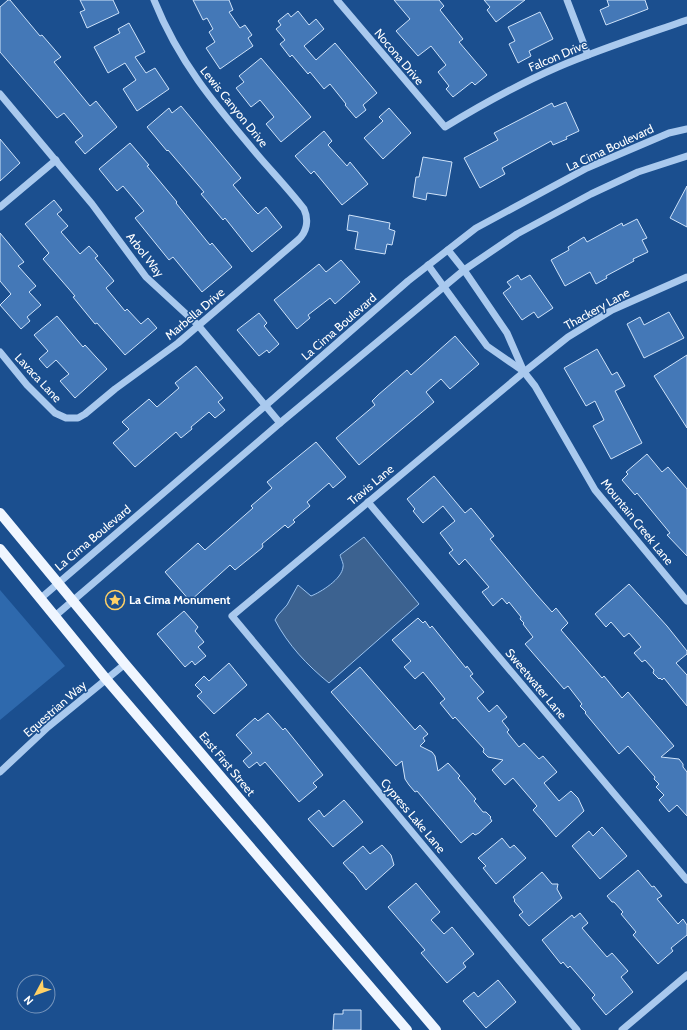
<svg xmlns="http://www.w3.org/2000/svg" width="687" height="1030" viewBox="0 0 687 1030" font-family="Cabin,sans-serif">
	<rect width="100%" height="100%" fill="#1b4f8f"/>
	<polygon fill="#2e69ad" points="0,590 65,666 0,720"/>
	<path fill="#3c6290" stroke="#9cc4f0" d="M364 537 419 604 329 683C307 665 288 645 275 620L278 615 287 605 298 585 311 596C321 592 342 579 343 567 344 564 341 559 340 555Z"/>
	<g fill="#4478b7" stroke="#cfe3fa">
		<polygon points="8,0 10,0 40,36 42,35 61,57 54,62 90,106 96,101 117,127 85,154 75,142 83,136 64,113 57,118 0,52 0,7"/>
		<polygon points="80,0 113,0 119,13 87,28 80,12 85,10"/>
		<polygon points="193,0 229,0 233,10 229,12 240,28 245,25 252,35 248,38 253,46 220,69 206,48 215,42 209,32 213,29 207,18 203,20"/>
		<polygon points="394,0 439,0 444,6 440,10 463,39 459,42 487,75 475,85 472,82 453,97 446,89 449,86 438,72 446,65 431,46 418,56 396,31 410,19"/>
		<polygon points="484,0 525,0 496,22 487,10 490,7"/>
		<polygon points="607,0 645,0 648,9 606,25 600,10 609,6"/>
		<polygon points="298,11 309,25 316,19 324,29 304,46 316,60 335,43 377,93 363,105 366,110 356,118 345,105 346,104 330,84 324,89 310,72 308,74 292,55 290,57 280,44 285,40 276,29 281,25 278,21 288,13 291,17"/>
		<polygon points="540,12 553,39 529,51 531,56 518,63 509,44 515,41 508,27"/>
		<polygon points="129,23 145,52 135,57 146,73 155,68 169,89 137,111 123,89 136,80 125,63 108,73 94,47 120,33 118,29"/>
		<polygon points="261,58 311,117 281,142 266,124 274,117 260,100 251,107 236,88 244,82 239,76"/>
		<polygon points="566,102 579,131 566,137 567,139 553,145 551,141 502,168 505,174 480,188 464,158 498,140 494,133 552,103 554,107"/>
		<polygon points="181,106 241,178 233,185 254,210 258,214 266,207 282,227 252,252 225,218 223,220 201,194 204,192 168,150 167,151 147,127 169,108 172,113"/>
		<polygon points="389,108 411,133 383,159 364,138 383,121 379,117"/>
		<polygon points="324,131 332,141 328,145 347,166 350,162 368,184 342,205 314,171 311,174 295,156"/>
		<polygon points="0,139 20,163 0,181"/>
		<polygon points="130,143 149,165 147,166 177,202 176,203 210,245 212,243 232,267 202,292 173,257 169,260 135,218 144,211 123,186 117,191 99,169"/>
		<polygon points="423,157 452,162 446,196 427,193 426,200 413,197 416,177 419,177"/>
		<polygon points="687,186 687,227 670,218"/>
		<polygon points="54,200 62,210 57,214 68,226 61,232 80,254 89,246 98,256 95,258 114,281 106,288 125,311 127,309 141,324 148,318 157,328 125,355 97,323 95,324 73,297 75,296 43,259 49,253 25,224"/>
		<polygon points="349,215 390,223 389,229 395,231 392,245 387,244 385,254 355,249 358,232 347,230"/>
		<polygon points="637,219 647,238 642,240 648,252 633,259 634,261 606,276 607,278 596,284 590,272 565,286 551,260 569,250 568,247 584,237 587,242 622,223 623,226"/>
		<polygon points="0,233 24,262 18,266 36,286 29,292 41,305 27,317 30,321 21,329 0,305 11,294 0,281"/>
		<polygon points="341,260 360,282 335,304 330,298 308,315 310,318 297,329 274,300 319,264 326,272"/>
		<polygon points="518,275 521,280 530,275 553,308 538,318 534,312 522,320 503,293 511,287 507,282"/>
		<polygon points="669,312 684,338 644,358 627,324 640,317 644,325"/>
		<polygon points="259,313 267,323 264,326 279,344 269,353 267,350 259,356 237,330"/>
		<polygon points="57,316 83,347 85,345 107,369 75,398 60,381 69,374 56,360 47,368 39,359 48,351 34,335"/>
		<polygon points="455,336 479,364 450,389 441,379 426,392 434,402 359,465 336,438 375,405 372,401 378,395 407,370 411,375"/>
		<polygon points="597,349 612,375 617,372 625,386 615,391 642,443 611,459 593,426 604,420 595,401 586,406 564,368"/>
		<polygon points="687,355 687,428 654,376"/>
		<polygon points="196,366 223,398 218,402 225,410 215,418 209,412 191,427 192,429 181,438 176,432 135,467 113,443 129,429 122,422 149,399 157,407 179,388 175,383"/>
		<polygon points="316,442 346,477 333,488 329,483 307,502 310,506 293,520 295,522 288,528 285,525 262,544 263,546 262,548 235,570 230,565 190,601 165,572 198,543 205,550 253,508 251,506 272,488 267,482"/>
		<polygon points="647,454 662,472 668,467 687,489 687,556 667,535 670,533 637,493 635,495 622,480 628,474 626,472"/>
		<polygon points="434,476 465,513 471,508 494,536 490,539 536,594 552,612 556,608 568,623 561,630 602,678 604,676 622,698 628,692 674,746 661,757 679,759 683,764 683,767 687,772 687,816 677,805 669,812 659,800 664,795 656,787 659,784 654,779 655,777 628,746 619,754 585,713 586,712 580,706 582,704 568,686 564,689 525,644 533,637 523,624 524,623 520,619 521,617 509,602 507,604 502,598 493,606 482,592 489,587 465,559 459,565 449,553 453,550 440,533 455,521 443,506 423,523 413,511 415,509 407,499"/>
		<polygon points="629,584 667,626 687,651 687,654 676,663 687,675 687,706 664,678 662,680 660,678 659,679 653,673 654,670 645,660 642,662 634,653 641,647 629,633 624,637 611,622 606,627 595,614"/>
		<polygon points="184,611 198,627 195,631 204,642 198,647 206,656 195,665 192,661 185,667 157,634"/>
		<polygon points="418,618 423,623 425,621 430,628 432,626 466,668 467,666 473,674 470,676 484,692 477,698 489,712 497,705 507,717 502,721 509,730 507,732 519,747 524,743 539,759 543,756 557,772 544,783 559,801 571,791 578,798 584,811 556,837 542,820 541,819 533,810 537,806 513,778 505,785 492,770 503,760 488,757 483,752 484,749 455,717 453,719 440,703 445,699 423,672 415,679 404,667 411,661 392,640"/>
		<polygon points="229,663 247,685 214,714 197,696 202,692 195,685 204,676 209,681"/>
		<polygon points="360,667 415,730 420,725 428,734 423,738 425,741 420,746 432,752 435,756 438,771 448,763 460,776 458,778 476,799 474,801 483,812 486,812 491,817 490,818 492,821 479,833 475,835 473,833 461,843 417,791 415,792 409,785 405,779 402,761 396,766 331,692"/>
		<polygon points="268,713 283,730 285,728 323,775 313,783 317,787 299,802 265,762 260,766 257,762 249,768 243,761 252,753 236,735 255,718 258,721"/>
		<polygon points="344,800 363,822 333,847 308,819 319,810 324,817"/>
		<polygon points="602,827 627,856 600,879 572,846 589,831 593,836"/>
		<polygon points="502,838 510,848 514,845 526,858 496,884 483,868 486,866 478,858"/>
		<polygon points="382,845 391,855 394,865 366,890 353,873 351,872 343,863 363,846 370,854"/>
		<polygon points="638,870 652,887 654,886 662,896 657,899 678,924 683,919 687,925 687,935 671,948 673,951 658,964 633,935 636,932 621,914 623,912 614,902 612,902 607,896"/>
		<polygon points="542,872 552,884 558,884 557,889 562,898 529,926 519,915 523,912 514,901 515,900 513,897"/>
		<polygon points="416,883 440,912 431,920 444,934 452,927 474,954 463,963 466,967 447,983 421,953 425,950 388,907"/>
		<polygon points="580,913 588,923 582,928 607,957 612,953 628,971 621,977 633,992 606,1015 592,998 595,995 570,966 568,968 563,962 561,964 542,940 572,915 574,918"/>
		<polygon points="498,980 516,1002 486,1028 463,1001 474,992 478,997"/>
		<polygon points="343,1010 361,1010 361,1030 333,1030 334,1014 343,1014"/>
	</g>
	<g fill="none" stroke-linecap="round" stroke-linejoin="round">
		<g stroke="#a9c9ee" stroke-width="7">
			<path d="M337 0 445 127C481 105 519 84 558 67 600 49 644 35 687 20"/>
			<polyline points="567,0 588,55"/>
			<polyline points="0,94 92,204 146,277 197,324 280,423"/>
			<polyline points="0,207 56,160"/>
			<polyline points="448,250 464,270 507,333 524,372 535,386 595,490 687,601"/>
			<polyline points="428,265 487,346 523,371"/>
			<path d="M0 352 27 385 55 413 66 418H78L85 414 115 389 178 343 298 240C307 232 309 220 304 209 291 192 276 176 262 160 218 108 180 65 154 0"/>
			<polyline points="368,502 687,880"/>
			<polyline points="41,598 265,406 408,281 476,228 587,168 669,133 687,129"/>
			<polyline points="55,616 280,423 464,270 517,234 591,194 638,172 687,156"/>
			<polyline points="0,772 48,727 125,664"/>
			<polyline points="577,1030 232,616 524,372 568,337 612,310 687,277"/>
			<polyline points="622,1030 687,975"/>
		</g>
		<g stroke="#f0f6ff" stroke-width="10">
			<polyline points="0,513 125,664 436,1030"/>
			<polyline points="0,549 106,679 407,1030"/>
		</g>
	</g>
	<defs>
		<g id="sight-ring" transform="scale(1)"><circle r="9.5" fill="#1b4f8f" stroke="#ffd166" stroke-width="1.5"/><path d="M0-6L1.8-2.2L6-1.7L2.9 1.2L3.7 5.4L0 3.3L-3.7 5.4L-2.9 1.2L-6-1.7L-1.8-2.2Z" fill="#ffd166"/></g>
	</defs>
	<g fill-rule="evenodd">
		<use href="#sight-ring" x="115" y="600"/>
	</g>
	<g text-anchor="middle" stroke-width="3" stroke-linejoin="round" paint-order="stroke">
		<g font-size="12" fill="#fff" stroke="#1b4f8f">
			<text transform="translate(558 56) rotate(-23)" y="4">Falcon Drive</text>
			<text transform="translate(399 57) rotate(50)" y="4">Nocona Drive</text>
			<text transform="translate(234 107) rotate(51)" y="4">Lewis Canyon Drive</text>
			<text transform="translate(610 148) rotate(-25)" y="4">La Cima Boulevard</text>
			<text transform="translate(145 255) rotate(52)" y="4">Arbol Way</text>
			<text transform="translate(597 309) rotate(-29)" y="4">Thackery Lane</text>
			<text transform="translate(195 314) rotate(-40)" y="4">Marbella Drive</text>
			<text transform="translate(339 327) rotate(-41)" y="4">La Cima Boulevard</text>
			<text transform="translate(38 378) rotate(47)" y="4">Lavaca Lane</text>
			<text transform="translate(371 485) rotate(-40)" y="4">Travis Lane</text>
			<text transform="translate(637 522) rotate(51)" y="4">Mountain Creek Lane</text>
			<text transform="translate(93 538) rotate(-40)" y="4">La Cima Boulevard</text>
			<text transform="translate(536 684) rotate(50)" y="4">Sweetwater Lane</text>
			<text transform="translate(55 709) rotate(-41)" y="4">Equestrian Way</text>
			<text transform="translate(227 764) rotate(50)" y="4">East First Street</text>
			<text transform="translate(413 816) rotate(50)" y="4">Cypress Lake Lane</text>
		</g>
		<g font-size="12" font-weight="bold" fill="#fff" stroke="#1b4f8f" text-anchor="start">
			<text x="129" y="604">La Cima Monument</text>
		</g>
	</g>
	<g transform="translate(36 994) rotate(229)"><circle r="19" fill="#1b4f8f" stroke="#7695bc"/>
	<path d="M0-3L7 15L0 10L-7 15Z" fill="#ffd166"/>
	<text y="-6" font-size="11" font-weight="bold" text-anchor="middle" fill="#ffffff">N</text>
	</g>
</svg>
